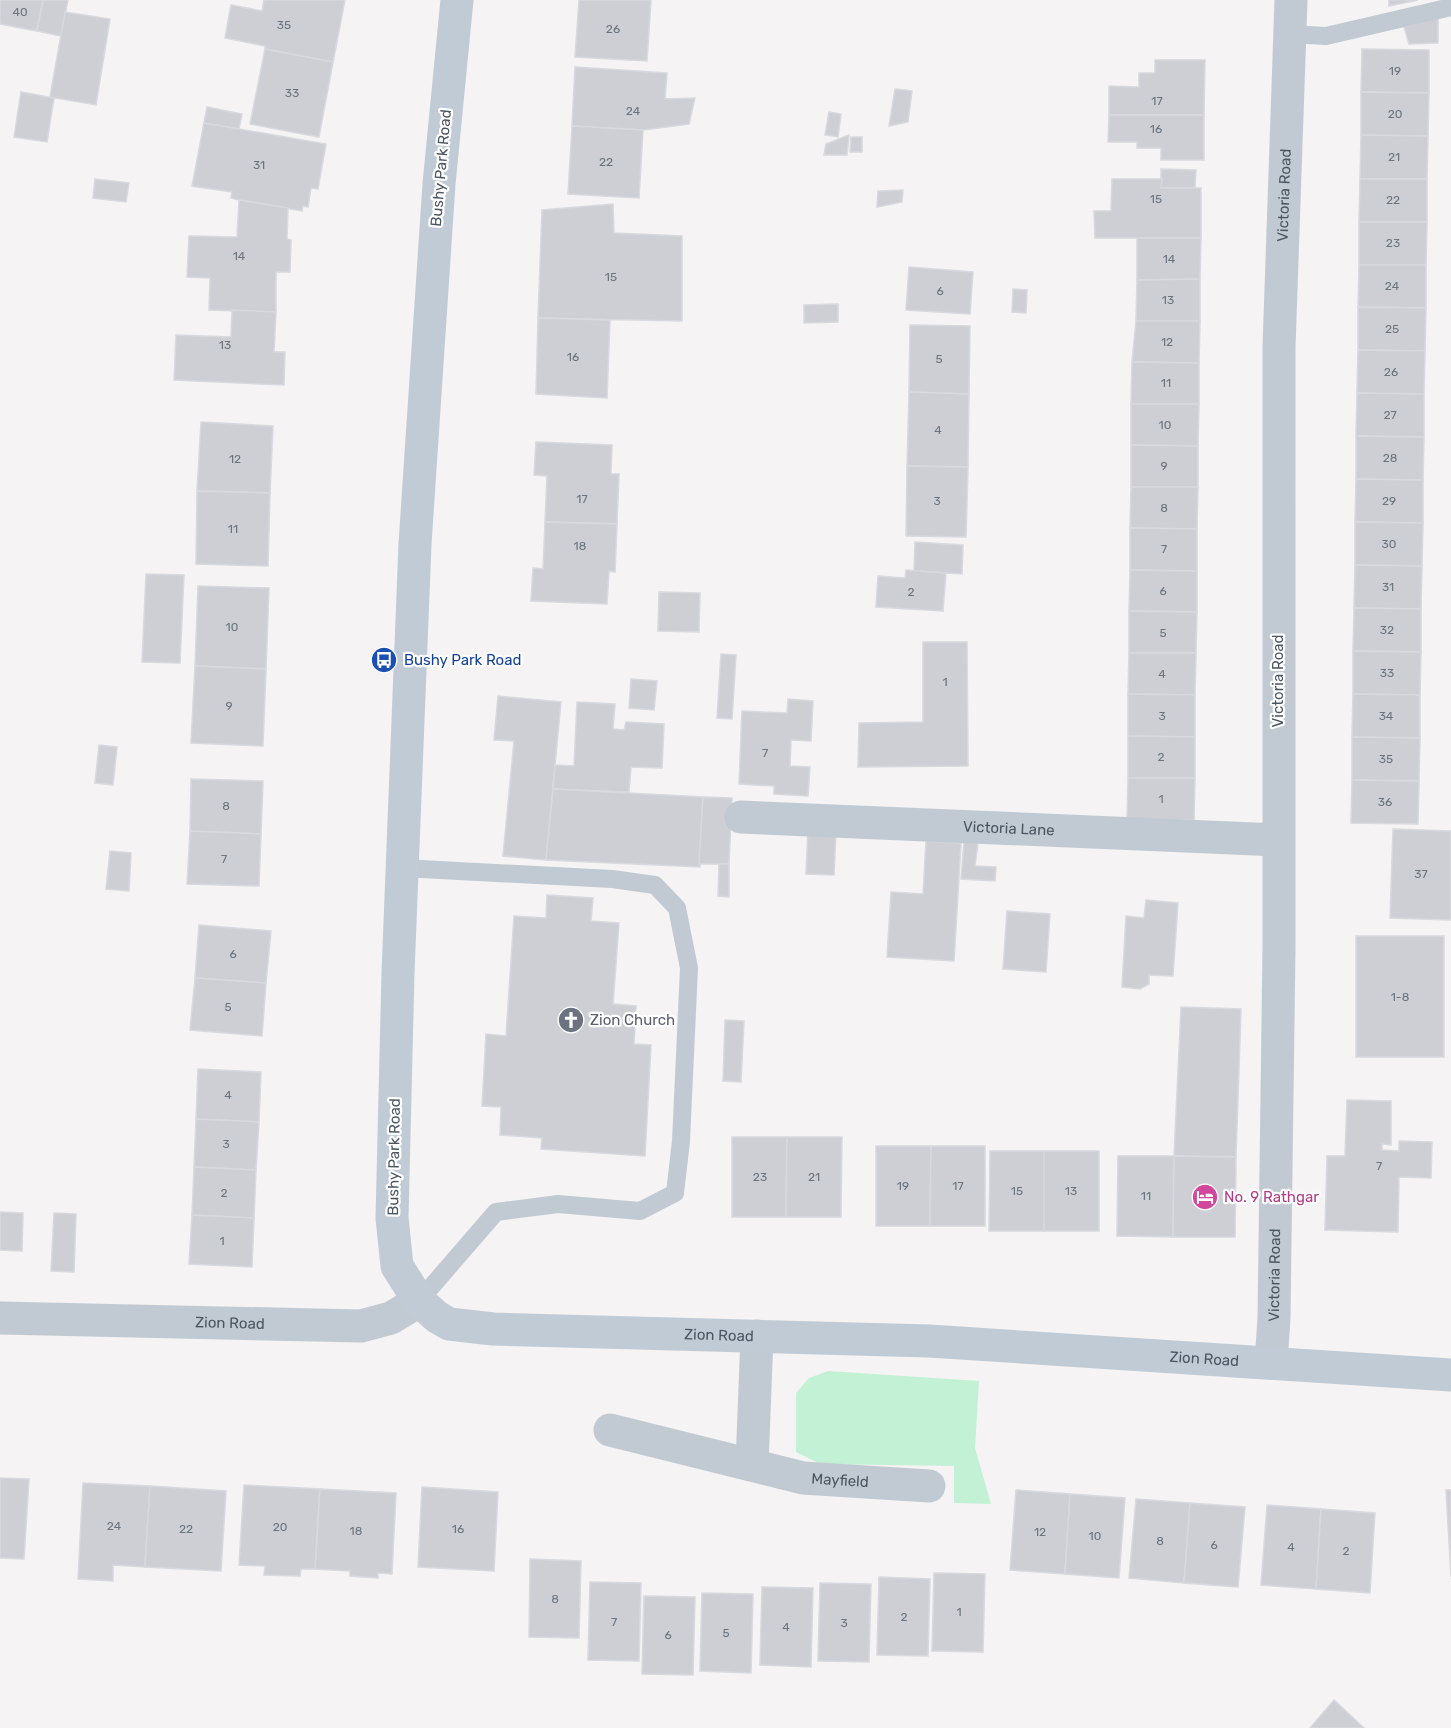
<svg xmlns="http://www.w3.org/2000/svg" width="1451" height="1728" viewBox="0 0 1451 1728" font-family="Rubik,sans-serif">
	<rect width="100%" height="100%" fill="#f5f3f3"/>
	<polygon fill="#c3f1d5" points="828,1371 979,1381 975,1448 991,1504 954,1503 954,1466 820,1464 796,1452 796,1393 809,1378"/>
	<g fill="#cdcfd5" stroke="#d7d9de" stroke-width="1.5">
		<polygon points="0,0 43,0 37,31 0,24"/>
		<polygon points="43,0 68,0 61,36 37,31"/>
		<polygon points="264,0 345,0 333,62 265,49 265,46 225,38 231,5 262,11"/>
		<polygon points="579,0 651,0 647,61 575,57"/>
		<polygon points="1389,0 1418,0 1389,6"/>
		<polygon points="65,12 110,19 96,105 50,97"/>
		<polygon points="1438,18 1438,43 1409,44 1404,27"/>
		<polygon points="265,49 333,62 319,137 250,124"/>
		<polygon points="1362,49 1429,50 1429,93 1361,92"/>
		<polygon points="1155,60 1205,60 1204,115 1109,115 1109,86 1139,87 1139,73 1155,73"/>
		<polygon points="575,67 667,73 665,99 695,98 689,124 643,130 572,126"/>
		<polygon points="895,89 912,91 908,122 889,126"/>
		<polygon points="21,92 54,98 47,142 14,137"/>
		<polygon points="1361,92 1429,93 1428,136 1361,135"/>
		<polygon points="207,107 242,114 239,129 204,123"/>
		<polygon points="829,112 841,114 838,137 825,135"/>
		<polygon points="1109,115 1204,115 1204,160 1161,160 1161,148 1137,148 1137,142 1108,142"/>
		<polygon points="204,123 326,144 318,189 311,188 308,207 303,206 302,211 239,200 231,198 232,192 192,186"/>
		<polygon points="572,126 643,130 639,198 568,194"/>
		<polygon points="849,135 847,155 824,155 826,144"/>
		<polygon points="1361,135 1428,136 1427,179 1360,179"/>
		<polygon points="851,137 862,137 862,152 850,152"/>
		<polygon points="1161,169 1196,170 1195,188 1161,188"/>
		<polygon points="95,179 129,183 126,202 93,198"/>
		<polygon points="1112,179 1162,179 1161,188 1201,188 1201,238 1095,238 1094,211 1111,211"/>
		<polygon points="1360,179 1427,179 1427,222 1359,222"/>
		<polygon points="903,190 902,202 877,207 878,191"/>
		<polygon points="239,200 288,208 287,239 291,240 290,272 276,272 276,312 209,310 210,278 187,277 189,236 237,237"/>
		<polygon points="613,204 614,233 682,236 682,321 538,318 542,210"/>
		<polygon points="1359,222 1427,222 1426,265 1359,265"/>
		<polygon points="1137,238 1201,238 1200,279 1137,280"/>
		<polygon points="1359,265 1426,265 1426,308 1358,307"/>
		<polygon points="909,267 973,272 970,314 906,310"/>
		<polygon points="1200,279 1200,321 1136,321 1137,280"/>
		<polygon points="1013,289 1027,290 1026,313 1012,312"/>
		<polygon points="838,304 838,322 804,323 804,305"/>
		<polygon points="1358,307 1426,308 1425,351 1358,350"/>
		<polygon points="232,310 276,312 274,352 285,352 284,385 174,380 176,335 231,337"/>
		<polygon points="538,318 610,320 607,398 536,394"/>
		<polygon points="1136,321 1200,321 1199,363 1132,362"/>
		<polygon points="910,325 970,326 969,394 909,392"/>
		<polygon points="1358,350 1425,351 1424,394 1357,393"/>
		<polygon points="1132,362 1199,363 1199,404 1131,404"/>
		<polygon points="909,392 969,394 968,467 907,466"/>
		<polygon points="1357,393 1424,394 1424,437 1356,436"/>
		<polygon points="1131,404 1199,404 1198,446 1131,445"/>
		<polygon points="201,422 273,426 270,493 197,491"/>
		<polygon points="1356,436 1424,437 1423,480 1356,479"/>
		<polygon points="536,442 612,445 611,474 619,474 617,524 545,522 547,476 534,475"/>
		<polygon points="1131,445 1198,446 1198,487 1131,487"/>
		<polygon points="907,466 968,467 966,537 906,536"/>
		<polygon points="1356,479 1423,480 1423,523 1355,522"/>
		<polygon points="1131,487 1198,487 1197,529 1130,528"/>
		<polygon points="197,491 270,493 268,566 196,564"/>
		<polygon points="545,522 617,524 615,572 609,571 607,604 531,601 533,568 543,569"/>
		<polygon points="1355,522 1423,523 1422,566 1355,565"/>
		<polygon points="1130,528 1197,529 1197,571 1130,570"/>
		<polygon points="915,542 963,545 962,574 914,571"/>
		<polygon points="1355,565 1422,566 1421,609 1354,608"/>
		<polygon points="906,570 946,573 943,611 876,607 878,576 905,578"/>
		<polygon points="1130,570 1197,571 1197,612 1129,611"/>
		<polygon points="146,574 184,575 180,663 142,662"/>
		<polygon points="198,586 269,588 266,669 195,666"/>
		<polygon points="659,592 700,593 699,632 658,631"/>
		<polygon points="1354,608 1421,609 1421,652 1353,651"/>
		<polygon points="1129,611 1197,612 1196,653 1129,653"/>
		<polygon points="923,642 967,642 968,766 858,767 859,723 923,722"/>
		<polygon points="1353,651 1421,652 1420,695 1353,694"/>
		<polygon points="1129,653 1196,653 1195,695 1128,694"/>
		<polygon points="721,654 736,655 732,719 717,718"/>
		<polygon points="195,666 266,669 263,746 191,743"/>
		<polygon points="631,679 657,681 654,710 629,708"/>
		<polygon points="1128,694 1195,695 1195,737 1128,736"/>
		<polygon points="1353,694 1420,695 1420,738 1352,737"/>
		<polygon points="498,696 561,702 546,860 503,856 514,741 494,740"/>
		<polygon points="788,699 813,701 811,741 791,740 790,766 810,767 808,796 774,794 774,786 739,784 742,711 787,713"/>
		<polygon points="577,702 615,704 613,729 624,730 626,722 664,724 662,768 631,767 629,792 553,789 555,765 574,766"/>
		<polygon points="1128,736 1195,737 1195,778 1128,778"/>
		<polygon points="1352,737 1420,738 1419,781 1352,780"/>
		<polygon points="99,745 117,747 113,785 95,783"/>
		<polygon points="1128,778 1195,778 1194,820 1127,819"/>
		<polygon points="191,779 263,781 261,834 190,831"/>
		<polygon points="1352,780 1419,781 1418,824 1351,823"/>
		<polygon points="553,789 703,797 700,867 546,860"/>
		<polygon points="703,797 732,798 729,864 699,864"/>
		<polygon points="1393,829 1451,831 1451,920 1390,918"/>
		<polygon points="808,830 836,831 834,875 806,874"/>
		<polygon points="190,831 261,834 259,886 187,884"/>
		<polygon points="926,841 961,843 954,961 887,957 891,892 923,894"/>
		<polygon points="964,842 978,843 975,866 996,867 995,881 961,879"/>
		<polygon points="110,851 131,853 129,891 106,889"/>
		<polygon points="719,864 729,864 729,897 718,896"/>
		<polygon points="547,895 593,898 591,921 619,923 613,1004 636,1006 634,1044 651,1045 645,1156 541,1149 542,1138 500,1135 501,1107 482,1106 486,1034 506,1036 514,916 546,918"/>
		<polygon points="1146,900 1178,903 1173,976 1149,975 1149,984 1140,989 1122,987 1126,916 1144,918"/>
		<polygon points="1007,911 1050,914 1046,972 1003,969"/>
		<polygon points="199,925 271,931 266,983 195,978"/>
		<rect x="1356" y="936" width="88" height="121"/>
		<polygon points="195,978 266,983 262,1036 190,1030"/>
		<polygon points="1181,1007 1241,1009 1236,1157 1174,1156"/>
		<polygon points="725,1020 744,1021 741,1082 723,1081"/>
		<polygon points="198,1069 261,1072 259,1122 196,1119"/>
		<polygon points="1347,1100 1391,1101 1391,1145 1382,1144 1382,1150 1399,1151 1399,1141 1432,1142 1431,1178 1399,1177 1398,1232 1325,1230 1327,1156 1345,1156"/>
		<polygon points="196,1119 259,1122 256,1170 194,1167"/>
		<polygon points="732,1137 787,1137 786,1217 732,1217"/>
		<polygon points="787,1137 842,1137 841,1217 786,1217"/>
		<polygon points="876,1146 931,1146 930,1226 876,1226"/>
		<polygon points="931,1146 985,1146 985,1226 930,1226"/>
		<polygon points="990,1151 1044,1151 1044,1231 989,1231"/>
		<rect x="1044" y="1151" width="55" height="80"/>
		<polygon points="1118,1156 1174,1156 1173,1237 1117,1236"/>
		<polygon points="1174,1156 1236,1157 1235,1237 1173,1237"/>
		<polygon points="194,1167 256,1170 254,1218 192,1215"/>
		<polygon points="0,1212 23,1213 22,1251 0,1250"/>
		<polygon points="54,1213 76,1214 74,1272 51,1271"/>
		<polygon points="192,1215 254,1218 252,1267 189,1264"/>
		<polygon points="0,1478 29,1479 24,1559 0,1558"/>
		<polygon points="83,1483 150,1486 145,1567 113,1565 113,1581 78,1579"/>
		<polygon points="244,1485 320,1489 315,1569 301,1569 300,1576 264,1575 265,1566 239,1565"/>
		<polygon points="150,1486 226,1491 221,1571 145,1567"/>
		<polygon points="422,1487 498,1492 494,1571 418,1567"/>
		<polygon points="320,1489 396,1493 392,1574 378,1573 378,1578 350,1576 350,1571 315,1569"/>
		<polygon points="1016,1490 1070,1494 1065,1574 1010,1570"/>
		<polygon points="1446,1490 1451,1490 1451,1577"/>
		<polygon points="1070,1494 1125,1498 1119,1578 1065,1574"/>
		<polygon points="1136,1499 1190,1503 1184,1583 1129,1578"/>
		<polygon points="1190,1503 1245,1507 1238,1587 1184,1583"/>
		<polygon points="1267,1505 1321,1509 1316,1589 1261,1585"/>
		<polygon points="1321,1509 1375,1513 1370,1593 1316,1589"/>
		<polygon points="530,1559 581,1561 579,1638 529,1637"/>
		<polygon points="934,1573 985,1574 983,1652 932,1651"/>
		<polygon points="879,1577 930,1579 928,1656 877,1655"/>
		<polygon points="590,1582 641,1583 639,1661 588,1660"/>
		<polygon points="820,1583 871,1584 869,1662 818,1661"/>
		<polygon points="762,1587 813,1588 811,1667 760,1665"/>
		<polygon points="702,1593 753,1594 751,1673 700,1671"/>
		<polygon points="644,1596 695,1597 693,1675 642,1674"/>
		<polygon points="1334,1700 1364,1728 1310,1728"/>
	</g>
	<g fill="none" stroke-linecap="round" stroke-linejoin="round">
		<g stroke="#c1cad2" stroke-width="18">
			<polyline points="1290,34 1326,36 1451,7"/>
			<polyline points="402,868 612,879 655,885 677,908 689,968 681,1141 675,1193 640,1211 558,1204 496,1212 419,1301"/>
		</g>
		<g stroke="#c1cad2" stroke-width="33">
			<path id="s1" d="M741 817 1278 840"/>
			<path id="s2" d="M0 1318 361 1326 391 1318 419 1301"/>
			<path id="s3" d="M1271 1363 1274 1318 1279 948V347L1291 0"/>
			<path id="s4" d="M610 1430 803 1478 929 1486"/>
			<polyline points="752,1465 757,1336"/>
		</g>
		<path stroke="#c1cbd6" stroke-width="33" id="s5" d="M457 0 439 184 415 544 398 973 392 1218 397 1266 419 1301 437 1317 449 1324 493 1329 929 1341 1451 1375"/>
	</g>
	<defs>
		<g id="bus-disc" transform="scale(1.35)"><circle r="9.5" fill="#1a4fb4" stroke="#fff"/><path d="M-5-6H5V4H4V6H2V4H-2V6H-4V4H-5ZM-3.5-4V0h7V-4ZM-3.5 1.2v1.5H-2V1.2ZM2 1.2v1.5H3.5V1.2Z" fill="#fff"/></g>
		<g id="church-disc" transform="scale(1.35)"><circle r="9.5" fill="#6b7280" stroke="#fff"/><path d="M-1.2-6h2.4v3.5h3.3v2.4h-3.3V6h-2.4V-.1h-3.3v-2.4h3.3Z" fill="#fff"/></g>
		<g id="hotel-disc" transform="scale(1.35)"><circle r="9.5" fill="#d1479c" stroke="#fff"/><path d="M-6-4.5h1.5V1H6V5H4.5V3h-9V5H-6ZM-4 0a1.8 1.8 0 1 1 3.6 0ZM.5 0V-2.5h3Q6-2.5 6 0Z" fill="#fff"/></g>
	</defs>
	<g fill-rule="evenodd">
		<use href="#bus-disc" x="384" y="660"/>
		<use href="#church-disc" x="571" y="1020"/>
		<use href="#hotel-disc" x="1205" y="1197"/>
	</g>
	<g text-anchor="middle" stroke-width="4.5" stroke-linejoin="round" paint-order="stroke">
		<g font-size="12" fill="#6b747e">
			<text x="20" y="16">40</text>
			<text x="284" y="29">35</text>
			<text x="613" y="33">26</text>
			<text x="1395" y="75">19</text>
			<text x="292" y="97">33</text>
			<text x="1157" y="105">17</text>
			<text x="633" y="115">24</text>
			<text x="1395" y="118">20</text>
			<text x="1156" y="133">16</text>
			<text x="1394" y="161">21</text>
			<text x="606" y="166">22</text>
			<text x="259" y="169">31</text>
			<text x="1156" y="203">15</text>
			<text x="1393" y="204">22</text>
			<text x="1393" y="247">23</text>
			<text x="239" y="260">14</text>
			<text x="1169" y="263">14</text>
			<text x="611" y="281">15</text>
			<text x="1392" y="290">24</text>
			<text x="940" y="295">6</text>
			<text x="1168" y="304">13</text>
			<text x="1392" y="333">25</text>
			<text x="1167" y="346">12</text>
			<text x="225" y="349">13</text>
			<text x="573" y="361">16</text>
			<text x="939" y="363">5</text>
			<text x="1391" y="376">26</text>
			<text x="1166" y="387">11</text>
			<text x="1390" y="419">27</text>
			<text x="1165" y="429">10</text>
			<text x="938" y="434">4</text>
			<text x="1390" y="462">28</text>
			<text x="235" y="463">12</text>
			<text x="1164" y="470">9</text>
			<text x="582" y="503">17</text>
			<text x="937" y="505">3</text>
			<text x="1389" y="505">29</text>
			<text x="1164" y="512">8</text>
			<text x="233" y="533">11</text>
			<text x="1389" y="548">30</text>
			<text x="580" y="550">18</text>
			<text x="1164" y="553">7</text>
			<text x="1388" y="591">31</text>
			<text x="1163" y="595">6</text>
			<text x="911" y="596">2</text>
			<text x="232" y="631">10</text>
			<text x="1387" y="634">32</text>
			<text x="1163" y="637">5</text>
			<text x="1387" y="677">33</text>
			<text x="1162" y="678">4</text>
			<text x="945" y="686">1</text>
			<text x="229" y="710">9</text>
			<text x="1162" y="720">3</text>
			<text x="1386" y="720">34</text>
			<text x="765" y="757">7</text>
			<text x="1161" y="761">2</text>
			<text x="1386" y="763">35</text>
			<text x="1161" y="803">1</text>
			<text x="1385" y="806">36</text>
			<text x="226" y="810">8</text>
			<text x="224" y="863">7</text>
			<text x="1421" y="878">37</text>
			<text x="233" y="958">6</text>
			<text x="1400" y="1001">1-8</text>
			<text x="228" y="1011">5</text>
			<text x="228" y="1099">4</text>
			<text x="226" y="1148">3</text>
			<text x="1379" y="1170">7</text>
			<text x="760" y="1181">23</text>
			<text x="814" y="1181">21</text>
			<text x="903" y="1190">19</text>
			<text x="958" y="1190">17</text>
			<text x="1017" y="1195">15</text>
			<text x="1071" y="1195">13</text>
			<text x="224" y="1197">2</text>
			<text x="1146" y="1200">11</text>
			<text x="222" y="1245">1</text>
			<text x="114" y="1530">24</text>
			<text x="280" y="1531">20</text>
			<text x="186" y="1533">22</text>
			<text x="458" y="1533">16</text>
			<text x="356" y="1535">18</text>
			<text x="1040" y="1536">12</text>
			<text x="1095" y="1540">10</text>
			<text x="1160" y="1545">8</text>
			<text x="1214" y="1549">6</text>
			<text x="1291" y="1551">4</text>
			<text x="1346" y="1555">2</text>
			<text x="555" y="1603">8</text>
			<text x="959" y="1616">1</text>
			<text x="904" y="1621">2</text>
			<text x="614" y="1626">7</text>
			<text x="844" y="1627">3</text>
			<text x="786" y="1631">4</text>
			<text x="726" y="1637">5</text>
			<text x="668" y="1639">6</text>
		</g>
		<g font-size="15" fill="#4a5661" stroke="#fff">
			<text transform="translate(441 168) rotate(-85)" y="5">Bushy Park Road</text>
			<text dy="5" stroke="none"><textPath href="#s3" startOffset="1168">Victoria Road</textPath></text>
			<text transform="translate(1278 681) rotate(-90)" y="5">Victoria Road</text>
			<text dy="5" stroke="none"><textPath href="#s1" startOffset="268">Victoria Lane</textPath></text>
			<text transform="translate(394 1157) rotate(-89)" y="5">Bushy Park Road</text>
			<text dy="5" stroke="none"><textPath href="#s3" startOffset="88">Victoria Road</textPath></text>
			<text dy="5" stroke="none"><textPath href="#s2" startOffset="230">Zion Road</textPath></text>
			<text dy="5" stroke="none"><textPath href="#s5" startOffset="1618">Zion Road</textPath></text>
			<text dy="5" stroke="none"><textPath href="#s5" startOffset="2104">Zion Road</textPath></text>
			<text dy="5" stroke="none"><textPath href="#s4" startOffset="236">Mayfield</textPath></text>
		</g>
		<g font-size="15" fill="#164399" stroke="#fff" text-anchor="start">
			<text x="404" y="665">Bushy Park Road</text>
		</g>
		<g font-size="15" fill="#5b616d" stroke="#fff" text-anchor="start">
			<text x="590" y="1025">Zion Church</text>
		</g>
		<g font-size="15" fill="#b23c85" stroke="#fff" text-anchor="start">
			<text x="1224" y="1202">No. 9 Rathgar</text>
		</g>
	</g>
</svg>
